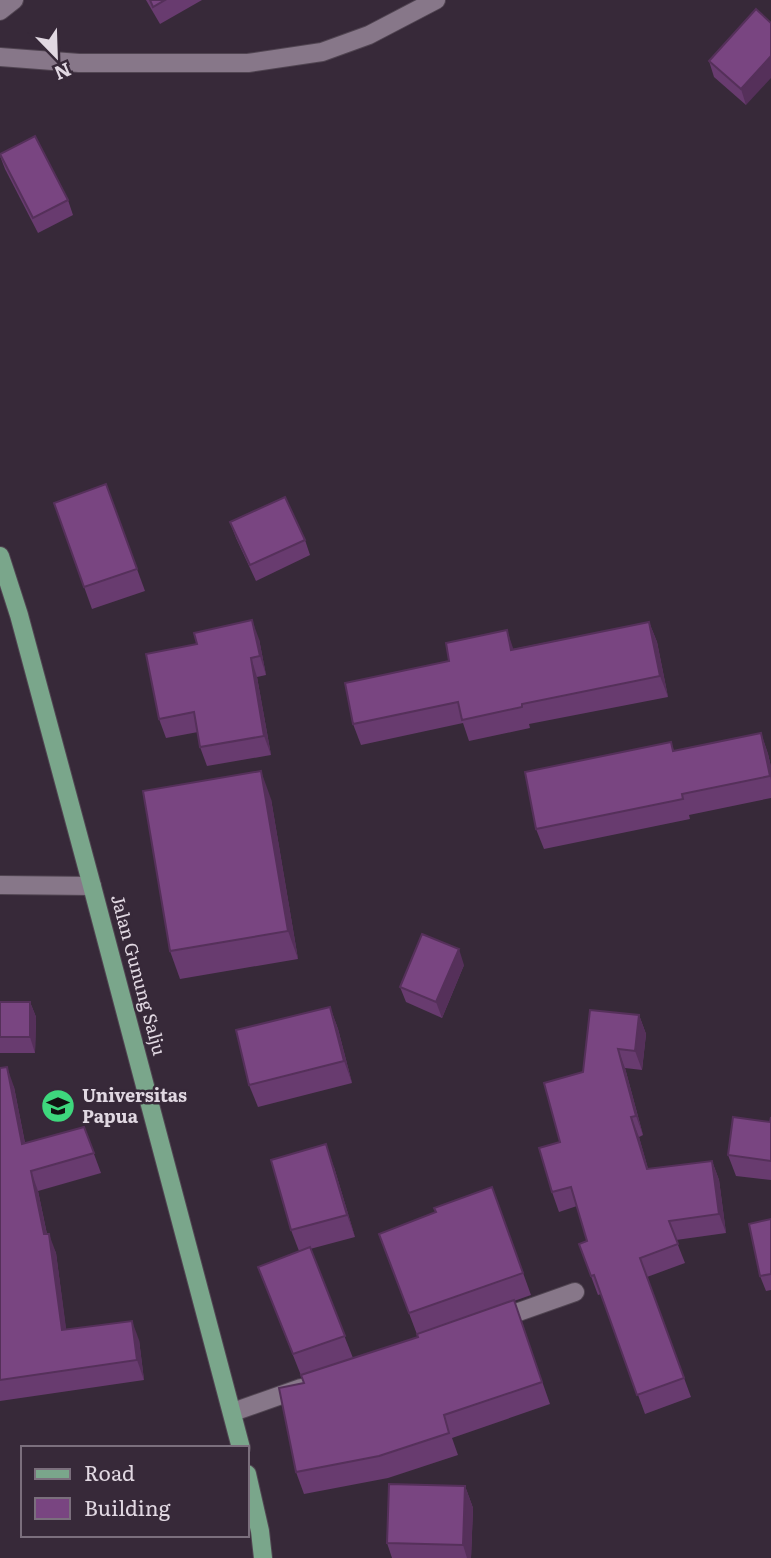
<svg xmlns="http://www.w3.org/2000/svg" width="771" height="1558" viewBox="0 0 771 1558" font-family="Literata,serif">
	<rect width="100%" height="100%" fill="#372939"/>
	<g fill="none" stroke-linecap="round" stroke-linejoin="round">
		<g stroke="#514552" stroke-width="20">
			<g id="minor">
				<polyline points="0,11 14,0"/>
				<polyline points="0,57 79,63 248,63 322,52 369,35 436,0"/>
				<polyline points="0,885 92,886"/>
				<polyline points="496,1320 575,1292"/>
				<polyline points="233,1412 301,1388"/>
			</g>
		</g>
		<g stroke="#514552" stroke-width="20">
			<g id="primary">
				<polyline points="0,556 19,615 92,886 241,1448"/>
				<polyline points="247,1474 260,1531 263,1558"/>
			</g>
		</g>
		<use href="#minor" stroke="#877789" stroke-width="18"/>
		<use href="#primary" stroke="#7aa68b" stroke-width="18"/>
	</g>
	<g fill="#683b6f">
		<polygon points="146,0 202,0 160,24"/>
		<polygon points="756,9 746,105 714,77 709,61"/>
		<polygon points="0,156 68,200 73,215 38,233 5,169"/>
		<polygon points="106,484 145,591 92,609 54,503"/>
		<polygon points="230,522 305,540 310,555 256,581 236,538"/>
		<polygon points="649,622 657,642 668,697 529,724 530,728 469,741 463,723 361,745 353,724 513,649"/>
		<polygon points="259,639 266,675 257,677 271,755 207,766 200,747 198,732 166,738 159,719"/>
		<polygon points="761,733 768,754 771,767 771,798 689,815 690,819 544,849 536,829 671,742 674,751"/>
		<polygon points="271,799 298,959 180,979 170,951"/>
		<polygon points="464,965 442,1018 406,1002 400,987"/>
		<polygon points="0,1002 30,1002 36,1017 35,1053 0,1053"/>
		<polygon points="330,1007 338,1029 352,1083 258,1107 249,1085"/>
		<polygon points="639,1015 646,1034 642,1070 625,1068 643,1135 639,1137 648,1169 712,1161 719,1180 726,1233 676,1240 685,1263 647,1277 691,1397 645,1414 601,1294 598,1295 579,1244 587,1241 577,1206 559,1212 552,1192 560,1142 583,1072"/>
		<polygon points="0,1068 14,1087 25,1143 84,1127 101,1173 38,1191 47,1234 56,1253 66,1330 139,1340 144,1380 0,1401"/>
		<polygon points="771,1117 771,1180 736,1176 728,1155 770,1122"/>
		<polygon points="334,1167 355,1237 310,1249 353,1358 418,1337 379,1234 436,1212 492,1187 531,1295 514,1301 550,1404 452,1438 458,1455 388,1478 304,1494 296,1472 304,1383 258,1267 299,1251 291,1230"/>
		<polygon points="771,1219 771,1290 766,1291 760,1276"/>
		<polygon points="465,1486 473,1508 471,1558 392,1558 387,1543"/>
	</g>
	<g fill="#55305a">
		<polygon points="771,56 771,78 746,105 741,89"/>
		<polygon points="252,620 259,639 266,675 260,656"/>
		<polygon points="649,622 657,642 668,697 660,676"/>
		<polygon points="507,630 514,651 511,650"/>
		<polygon points="251,658 257,677 271,755 264,736"/>
		<polygon points="761,733 768,754 771,767 771,780"/>
		<polygon points="261,771 271,799 298,959 288,931"/>
		<polygon points="459,949 464,965 442,1018 436,1002"/>
		<polygon points="30,1002 36,1017 35,1053 30,1037"/>
		<polygon points="330,1007 338,1029 352,1083 344,1061"/>
		<polygon points="639,1015 646,1034 642,1070 635,1051"/>
		<polygon points="618,1049 625,1068 643,1135 636,1116"/>
		<polygon points="7,1067 14,1087 29,1164 22,1144"/>
		<polygon points="631,1117 639,1137 654,1189 647,1169"/>
		<polygon points="326,1144 334,1167 355,1237 347,1215"/>
		<polygon points="712,1161 719,1180 726,1233 719,1214"/>
		<polygon points="31,1171 38,1191 51,1254 44,1234"/>
		<polygon points="49,1234 56,1253 69,1350 62,1330"/>
		<polygon points="132,1321 139,1340 144,1380 137,1360"/>
		<polygon points="465,1486 473,1508 471,1558 467,1558 463,1545"/>
	</g>
	<g fill="#794581" stroke="#55305a" stroke-width="2">
		<polygon points="150,0 165,0 153,7"/>
		<polygon points="756,9 771,23 771,56 741,89 709,61"/>
		<polygon points="35,136 68,200 33,218 0,154"/>
		<polygon points="106,484 137,569 84,587 54,503"/>
		<polygon points="285,497 305,540 250,565 230,522"/>
		<polygon points="252,620 260,656 251,658 264,736 200,747 194,712 159,719 146,654 197,644 194,633"/>
		<polygon points="649,622 660,676 522,704 522,707 462,720 458,702 353,724 345,683 449,661 446,643 507,630 511,650"/>
		<polygon points="761,733 770,776 682,794 683,799 536,829 525,772 671,742 673,751"/>
		<polygon points="261,771 288,931 170,951 143,791"/>
		<polygon points="422,934 459,949 436,1002 400,987"/>
		<rect x="0" y="1002" width="30" height="35"/>
		<polygon points="330,1007 344,1061 249,1085 236,1030"/>
		<polygon points="590,1010 639,1015 635,1051 618,1049 636,1116 631,1117 647,1169 712,1161 719,1214 669,1221 678,1244 640,1258 684,1378 637,1395 594,1275 591,1276 579,1244 587,1241 571,1187 552,1192 539,1148 560,1142 544,1083 583,1072"/>
		<polygon points="7,1067 22,1144 84,1127 94,1153 31,1171 44,1234 49,1234 62,1330 132,1321 137,1360 0,1380 0,1068"/>
		<polygon points="733,1117 770,1122 771,1117 771,1161 728,1155"/>
		<polygon points="326,1144 347,1215 291,1230 271,1160"/>
		<polygon points="492,1187 523,1273 409,1313 379,1234 436,1212 434,1208"/>
		<polygon points="771,1219 771,1274 760,1276 749,1224"/>
		<polygon points="310,1247 345,1336 293,1354 258,1267"/>
		<polygon points="514,1300 542,1382 444,1415 449,1433 379,1456 296,1472 279,1388 304,1383 301,1375 418,1337 417,1334"/>
		<polygon points="389,1484 465,1486 463,1545 387,1543"/>
	</g>
	<defs>
		<g id="university-disc" transform="scale(1.75)"><circle r="9.5" fill="#3ed77d" stroke="#372939"/><path d="M0-5L7-2L0 1L-7-2ZM-4 1L0 2.5L4 1V4Q0 6-4 4Z" fill="#111"/></g>
	</defs>
	<g fill-rule="evenodd">
		<use href="#university-disc" x="58" y="1106"/>
	</g>
	<g text-anchor="middle" stroke-width="5" stroke-linejoin="round" paint-order="stroke">
		<g font-size="18" fill="#e1d8e2" stroke="#372939">
			<text transform="translate(138 975) rotate(75)" y="6">Jalan Gunung Salju</text>
		</g>
		<g font-size="18" font-weight="bold" fill="#e1d8e2" stroke="#372939" text-anchor="start">
			<text x="82" y="1102">Universitas<tspan x="82" dy="21">Papua</tspan></text>
		</g>
	</g>
	<rect x="21" y="1446" width="228" height="91" fill="#372939" stroke="#7b6f7d" stroke-width="2"/>
	<rect x="35" y="1469" width="35" height="10" fill="#7aa68b" stroke="#7b6f7d" stroke-width="2"/>
	<text x="84" y="1481" font-size="21" fill="#e1d8e2">Road</text>
	<rect x="35" y="1498" width="35" height="21" fill="#794581" stroke="#7b6f7d" stroke-width="2"/>
	<text x="84" y="1516" font-size="21" fill="#e1d8e2">Building</text>
	<g transform="translate(56 56) rotate(157)" stroke="#372939" stroke-width="5" paint-order="stroke">
	<path d="M0-5L12 26L0 18L-12 26Z" fill="#e1d8e2"/>
	<text y="-10" font-size="19" font-weight="bold" text-anchor="middle" fill="#e1d8e2">N</text>
	</g>
</svg>
